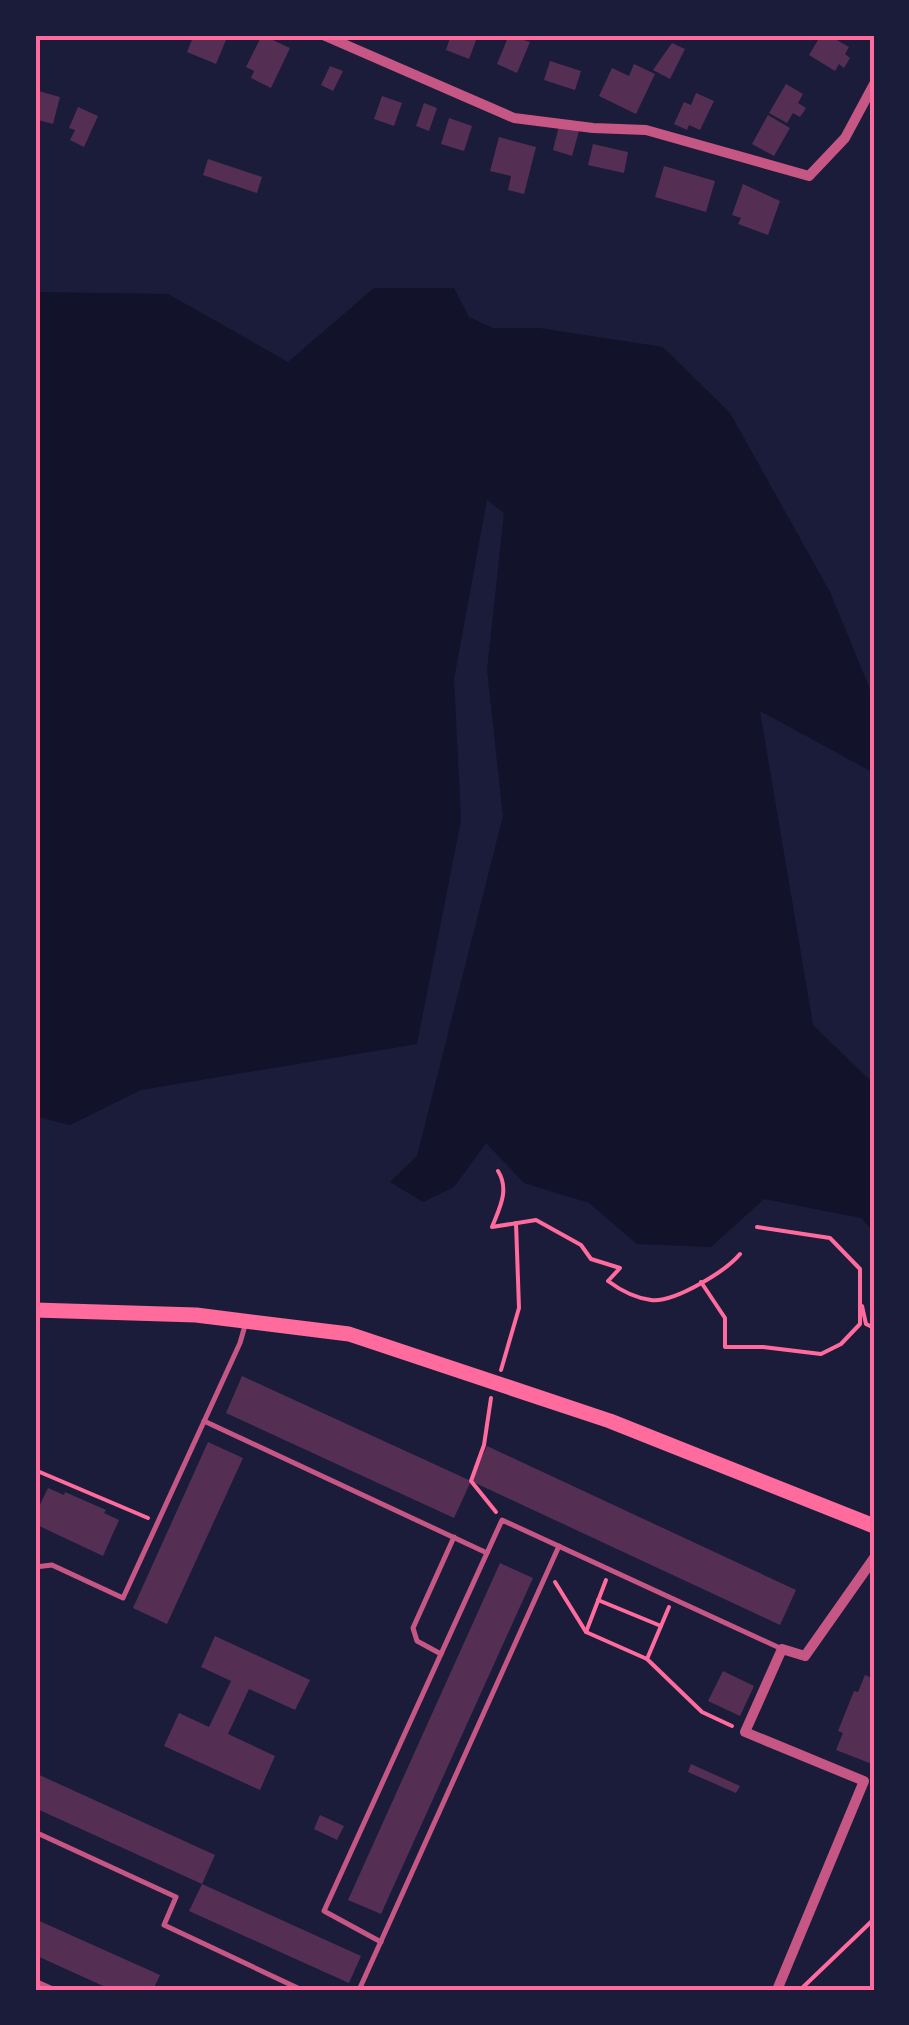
<svg xmlns="http://www.w3.org/2000/svg" width="909" height="2025" viewBox="0 0 909 2025" font-family="Roboto,sans-serif">
	<rect width="100%" height="100%" fill="#1b1b3a"/>
	<polygon fill="#12122b" points="374,288 454,288 469,317 493,328 539,328 663,347 730,413 830,592 874,699 874,773 760,711 813,1025 874,1084 874,1232 861,1218 764,1199 711,1247 637,1244 589,1203 524,1183 486,1143 454,1187 423,1202 390,1182 417,1156 503,816 487,670 504,513 487,500 454,679 461,820 417,1044 141,1090 70,1125 35,1116 35,292 168,294 288,362"/>
	<g fill="#542f53">
		<polygon points="194,35 228,35 216,64 187,52"/>
		<polygon points="262,35 290,48 271,88 251,78 254,71 246,67"/>
		<polygon points="451,35 478,35 469,59 446,50"/>
		<polygon points="509,35 530,42 517,73 497,64"/>
		<polygon points="821,35 828,35 849,47 845,54 850,58 844,68 839,64 835,71 809,55"/>
		<polygon points="672,43 685,49 670,79 653,70"/>
		<polygon points="550,61 581,71 575,90 544,80"/>
		<polygon points="634,64 655,74 636,114 599,96 612,68 629,76"/>
		<polygon points="330,66 343,71 333,91 321,85"/>
		<polygon points="786,84 803,94 798,103 806,108 800,117 793,113 787,123 769,113"/>
		<polygon points="35,90 60,97 53,124 35,119"/>
		<polygon points="696,93 714,101 700,130 689,125 687,130 674,124 684,102 691,105"/>
		<polygon points="382,96 402,103 394,126 374,119"/>
		<polygon points="424,103 437,108 429,131 416,126"/>
		<polygon points="78,107 98,116 84,147 70,140 75,130 69,128"/>
		<polygon points="768,115 790,128 774,156 752,144"/>
		<polygon points="449,118 472,126 464,151 441,144"/>
		<polygon points="559,126 579,131 572,156 553,150"/>
		<polygon points="499,137 536,147 524,194 508,190 511,176 490,171"/>
		<polygon points="593,144 628,152 624,173 588,165"/>
		<polygon points="208,159 262,177 257,193 203,175"/>
		<polygon points="664,166 715,181 706,212 655,197"/>
		<polygon points="743,184 780,201 768,235 738,224 741,218 732,215"/>
		<polygon points="242,1376 471,1481 487,1446 796,1590 780,1625 471,1481 454,1518 226,1413"/>
		<polygon points="208,1442 243,1458 167,1624 133,1608"/>
		<polygon points="48,1488 64,1495 65,1492 106,1510 104,1513 119,1520 103,1556 35,1524 35,1515"/>
		<polygon points="500,1563 533,1578 381,1914 348,1900"/>
		<polygon points="215,1636 310,1680 295,1710 249,1689 228,1734 275,1756 260,1790 164,1746 179,1713 209,1727 231,1681 201,1667"/>
		<polygon points="723,1671 754,1686 740,1716 708,1701"/>
		<polygon points="865,1675 874,1679 872,1764 836,1750 843,1733 838,1731 854,1691 858,1692"/>
		<polygon points="691,1764 740,1786 736,1793 688,1772"/>
		<polygon points="35,1773 215,1855 202,1884 35,1808"/>
		<polygon points="320,1815 344,1826 337,1840 314,1829"/>
		<polygon points="202,1884 361,1956 349,1983 189,1911"/>
		<polygon points="35,1919 160,1975 153,1990 112,1990 35,1955"/>
	</g>
	<g fill="none" stroke-linecap="round" stroke-linejoin="round">
		<g stroke="#ff6b9d" stroke-width="4">
			<path d="M498 1171C510 1190 499 1209 492 1227L536 1220 581 1245 591 1259 620 1268 608 1281C620 1290 636 1298 651 1300 674 1303 726 1271 740 1254"/>
			<polyline points="701,1282 725,1318 725,1347 763,1347 821,1354 841,1344 860,1324 860,1269 830,1238 757,1227"/>
			<polyline points="862,1306 866,1324 874,1328"/>
			<polyline points="501,1370 519,1308 516,1223"/>
			<polyline points="491,1398 484,1445 471,1481 496,1512"/>
			<polyline points="35,1470 148,1518"/>
			<polyline points="555,1582 586,1632 647,1659"/>
			<polyline points="598,1600 661,1626"/>
			<polyline points="669,1607 647,1659 702,1712 732,1726"/>
			<polyline points="586,1632 606,1580"/>
			<polyline points="800,1990 874,1919"/>
		</g>
		<g stroke="#c65784" stroke-width="5">
			<polyline points="204,1421 487,1553"/>
			<polyline points="35,1567 52,1565 123,1598 240,1343 246,1322"/>
			<polyline points="441,1654 417,1641 413,1628 454,1537"/>
			<polyline points="35,1832 176,1897 164,1925 302,1990"/>
			<polyline points="381,1942 324,1911 502,1520 782,1649"/>
			<polyline points="35,1981 55,1990"/>
			<polyline points="359,1990 559,1546"/>
		</g>
		<g stroke="#c65784" stroke-width="10">
			<polyline points="323,35 514,118 593,128 646,130 809,176 845,138 874,84"/>
			<polyline points="777,1990 864,1781 745,1732 782,1649 805,1656 874,1558"/>
		</g>
		<polyline stroke="#ff6b9d" stroke-width="15" points="35,1310 196,1315 349,1334 610,1421 874,1526"/>
	</g>
	<rect width="909" height="2025" fill="none" stroke="#1b1b3a" stroke-width="75"/>
	<rect x="38" y="38" width="834" height="1950" fill="none" stroke="#ff6b9d" stroke-width="4"/>
</svg>
